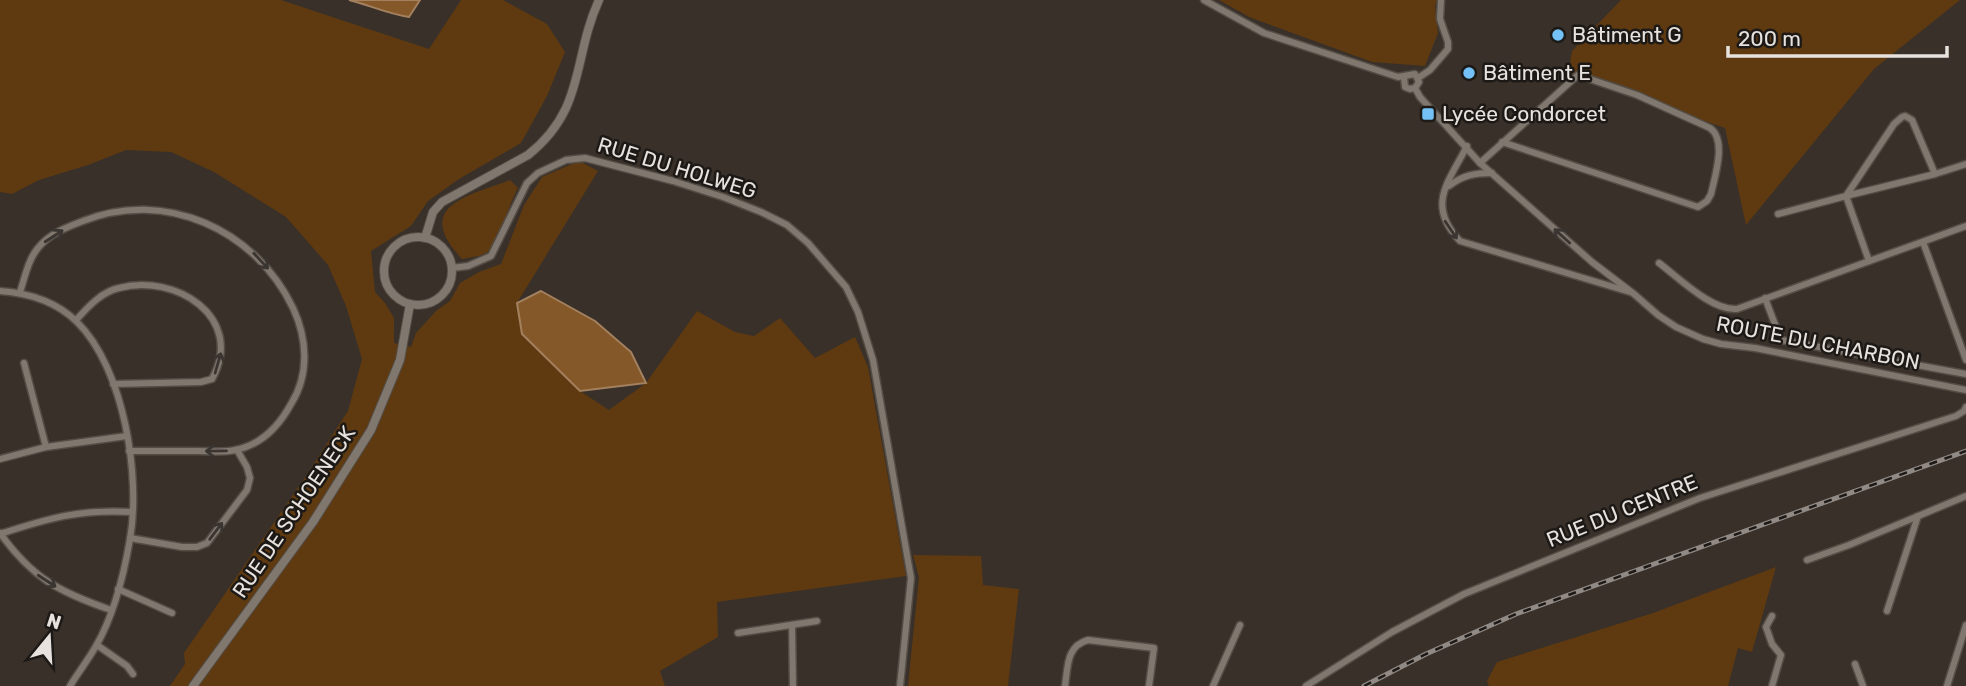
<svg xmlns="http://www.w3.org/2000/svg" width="1966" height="686" viewBox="0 0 1966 686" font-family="Rubik,sans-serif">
	<rect width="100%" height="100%" fill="#383029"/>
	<g fill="#5f3a10">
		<polygon points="0,0 281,0 429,49 461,0 503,0 547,24 565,52 547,96 521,143 459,179 428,201 411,226 371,251 375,292 385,303 394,318 394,343 411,347 416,333 436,311 450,301 460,283 479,272 501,264 524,205 542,177 579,161 598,171 517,303 522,335 580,391 609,410 646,383 697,311 735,332 754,336 780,318 815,358 855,337 868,367 906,576 717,602 718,637 660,671 665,686 170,686 185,664 184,653 306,476 348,411 362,359 346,306 328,265 286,217 214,172 171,152 126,150 88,165 39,180 12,194 0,192"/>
		<polygon points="1219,0 1437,0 1435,6 1438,33 1425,66 1372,62 1249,17"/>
		<polygon points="1621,0 1960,0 1874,69 1746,225 1725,128 1573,76 1569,69 1572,51"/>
		<path d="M510 180 518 188C509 203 499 242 489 251 481 257 472 257 462 259 412 206 468 196 510 180Z"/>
		<polygon points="913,555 981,556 983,585 1019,589 1008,686 908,686 919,577"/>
		<polygon points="1776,567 1752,652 1738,648 1728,686 1489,686 1487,681 1497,662 1653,613"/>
	</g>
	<g fill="#855829" stroke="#a3815f" stroke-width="2">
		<path d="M349 0H420L409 17C388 14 369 5 349 0Z"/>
		<polygon points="541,291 595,321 631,352 646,383 580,391 522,334 517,303"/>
	</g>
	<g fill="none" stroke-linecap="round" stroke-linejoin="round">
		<g stroke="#534d46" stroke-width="9">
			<g id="street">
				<polyline points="1204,0 1264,33 1398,77 1415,74 1419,82 1415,88"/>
				<polyline points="1404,77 1405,87 1410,89 1415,88"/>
				<polyline points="1418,78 1430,70 1448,49 1448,42 1440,19 1441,0"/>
				<polyline points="1415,88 1420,97 1480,163 1592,262 1634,294 1658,315 1676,327 1703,339 1721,344 1755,348 1966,390"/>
				<path d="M1467 146C1448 183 1426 205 1460 241L1630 292"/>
				<path d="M1480 163 1578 75 1637 95 1710 128C1727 140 1715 176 1711 194L1707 201 1698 207 1502 142"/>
				<polyline points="1935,174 1966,164"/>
				<path d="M1449 186C1463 175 1475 173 1492 173"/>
				<polyline points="1778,214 1846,196 1894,124 1902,117 1905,116 1912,120 1935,174 1846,196 1869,261"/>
				<polyline points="1923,242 1966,360"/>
				<path d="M1659 263C1679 278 1712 311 1737 309L1966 226"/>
				<polyline points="452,268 468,266 491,256 527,183 538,173 566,160 585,158 673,181 723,197 761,212 787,225 808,243 846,287 858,312 873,360 911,578 900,686"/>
				<path d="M0 291C28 293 57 302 77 322 124 368 141 477 130 539 124 574 114 615 96 646 88 660 78 673 70 686"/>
				<path d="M20 292C25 277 28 260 38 248 49 234 67 227 83 221 165 188 256 230 293 308 307 338 310 374 291 404 279 426 261 445 235 450 223 453 210 451 198 451 175 451 152 451 129 451"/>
				<polyline points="1765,298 1781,340 1966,374"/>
				<path d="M76 320C88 307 101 292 119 288 175 273 246 317 212 379L201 382 113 384"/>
				<polyline points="24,363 46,447"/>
				<polyline points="0,459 46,447 127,436"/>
				<path d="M0 533C32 578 59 592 111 610"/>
				<path d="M0 534C49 518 80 509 132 512"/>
				<polyline points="130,538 182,547 197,547 207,543 247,490 250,478 247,467 237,450"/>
				<polyline points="1807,560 1849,545 1966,496"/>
				<polyline points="118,589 172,613"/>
				<polyline points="1887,611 1918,516"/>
				<polyline points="1772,616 1766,627 1772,644 1781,655 1772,686"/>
				<polyline points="792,625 793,686"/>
				<polyline points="738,633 817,621"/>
				<polyline points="97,645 127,666 133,674"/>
				<polyline points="1855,664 1863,686"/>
				<path d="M1065 686C1068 667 1066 646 1088 640L1154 648 1149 686"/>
				<polyline points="1213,686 1240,625"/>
				<polyline points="1306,686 1392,632 1464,594 1700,498 1956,416 1964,411 1966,407"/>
				<polyline points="1947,686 1966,625"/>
			</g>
		</g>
		<g stroke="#534d46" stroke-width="10">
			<g id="secondary">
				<circle cx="418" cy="271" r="34"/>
				<path d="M425 238 433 212 442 202 528 155C586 109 572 59 599 0"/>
				<polyline points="193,686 313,522 371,430 400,360 410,304"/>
			</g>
		</g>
		<use href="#street" stroke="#80776f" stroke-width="6"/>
		<use href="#secondary" stroke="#80776f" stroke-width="8"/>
		<g stroke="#908984" stroke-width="5">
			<polyline id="rail" points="1364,686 1426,654 1516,614 1966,451"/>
		</g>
		<use href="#rail" stroke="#1c1916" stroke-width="2.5" stroke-dasharray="8" stroke-linecap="butt"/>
	</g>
	<defs><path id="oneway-shaft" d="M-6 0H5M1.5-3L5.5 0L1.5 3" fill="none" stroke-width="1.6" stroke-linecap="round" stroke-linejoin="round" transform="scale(1.75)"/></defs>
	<g stroke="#3a3531">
		<use href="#oneway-shaft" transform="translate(1451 230) rotate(56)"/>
		<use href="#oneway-shaft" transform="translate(54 236) rotate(-33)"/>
		<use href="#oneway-shaft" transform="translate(1562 236) rotate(-138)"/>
		<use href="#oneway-shaft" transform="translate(261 261) rotate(47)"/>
		<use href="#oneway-shaft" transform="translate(218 363) rotate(-74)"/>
		<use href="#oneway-shaft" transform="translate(216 451) rotate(179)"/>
		<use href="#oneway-shaft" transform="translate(216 531) rotate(-53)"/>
		<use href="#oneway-shaft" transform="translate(47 581) rotate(33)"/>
	</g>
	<g fill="#73c1f6" stroke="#1c1916" stroke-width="2.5">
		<circle cx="1558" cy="35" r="7"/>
		<circle cx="1469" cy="73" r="7"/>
		<rect x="1421" y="107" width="14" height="14" rx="3.5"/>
	</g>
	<g text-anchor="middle" stroke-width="5" stroke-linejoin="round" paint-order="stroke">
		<g font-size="21" fill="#e8e2de" stroke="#1c1916" text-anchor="start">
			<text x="1572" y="42">Bâtiment G</text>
			<text x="1483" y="80">Bâtiment E</text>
			<text x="1442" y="121">Lycée Condorcet</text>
		</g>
		<g font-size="21" fill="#e8e2de" stroke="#1c1916">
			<text transform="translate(677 168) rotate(17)" y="7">RUE DU HOLWEG</text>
			<text transform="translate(1818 343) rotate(11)" y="7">ROUTE DU CHARBON</text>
			<text transform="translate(1622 511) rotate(-22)" y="7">RUE DU CENTRE</text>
			<text transform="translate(294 512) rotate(-56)" y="7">RUE DE SCHOENECK</text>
		</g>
	</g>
	<g transform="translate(49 637) rotate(18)" stroke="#1c1916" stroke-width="5" paint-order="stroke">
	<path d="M0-5L12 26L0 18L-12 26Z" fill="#e8e2de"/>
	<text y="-10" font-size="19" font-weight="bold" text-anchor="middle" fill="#e8e2de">N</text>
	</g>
	<path d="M1728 46v10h219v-10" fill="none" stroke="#e8e2de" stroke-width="3.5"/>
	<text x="1738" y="46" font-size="21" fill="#e8e2de" stroke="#1c1916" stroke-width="5" paint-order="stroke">200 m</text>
</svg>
